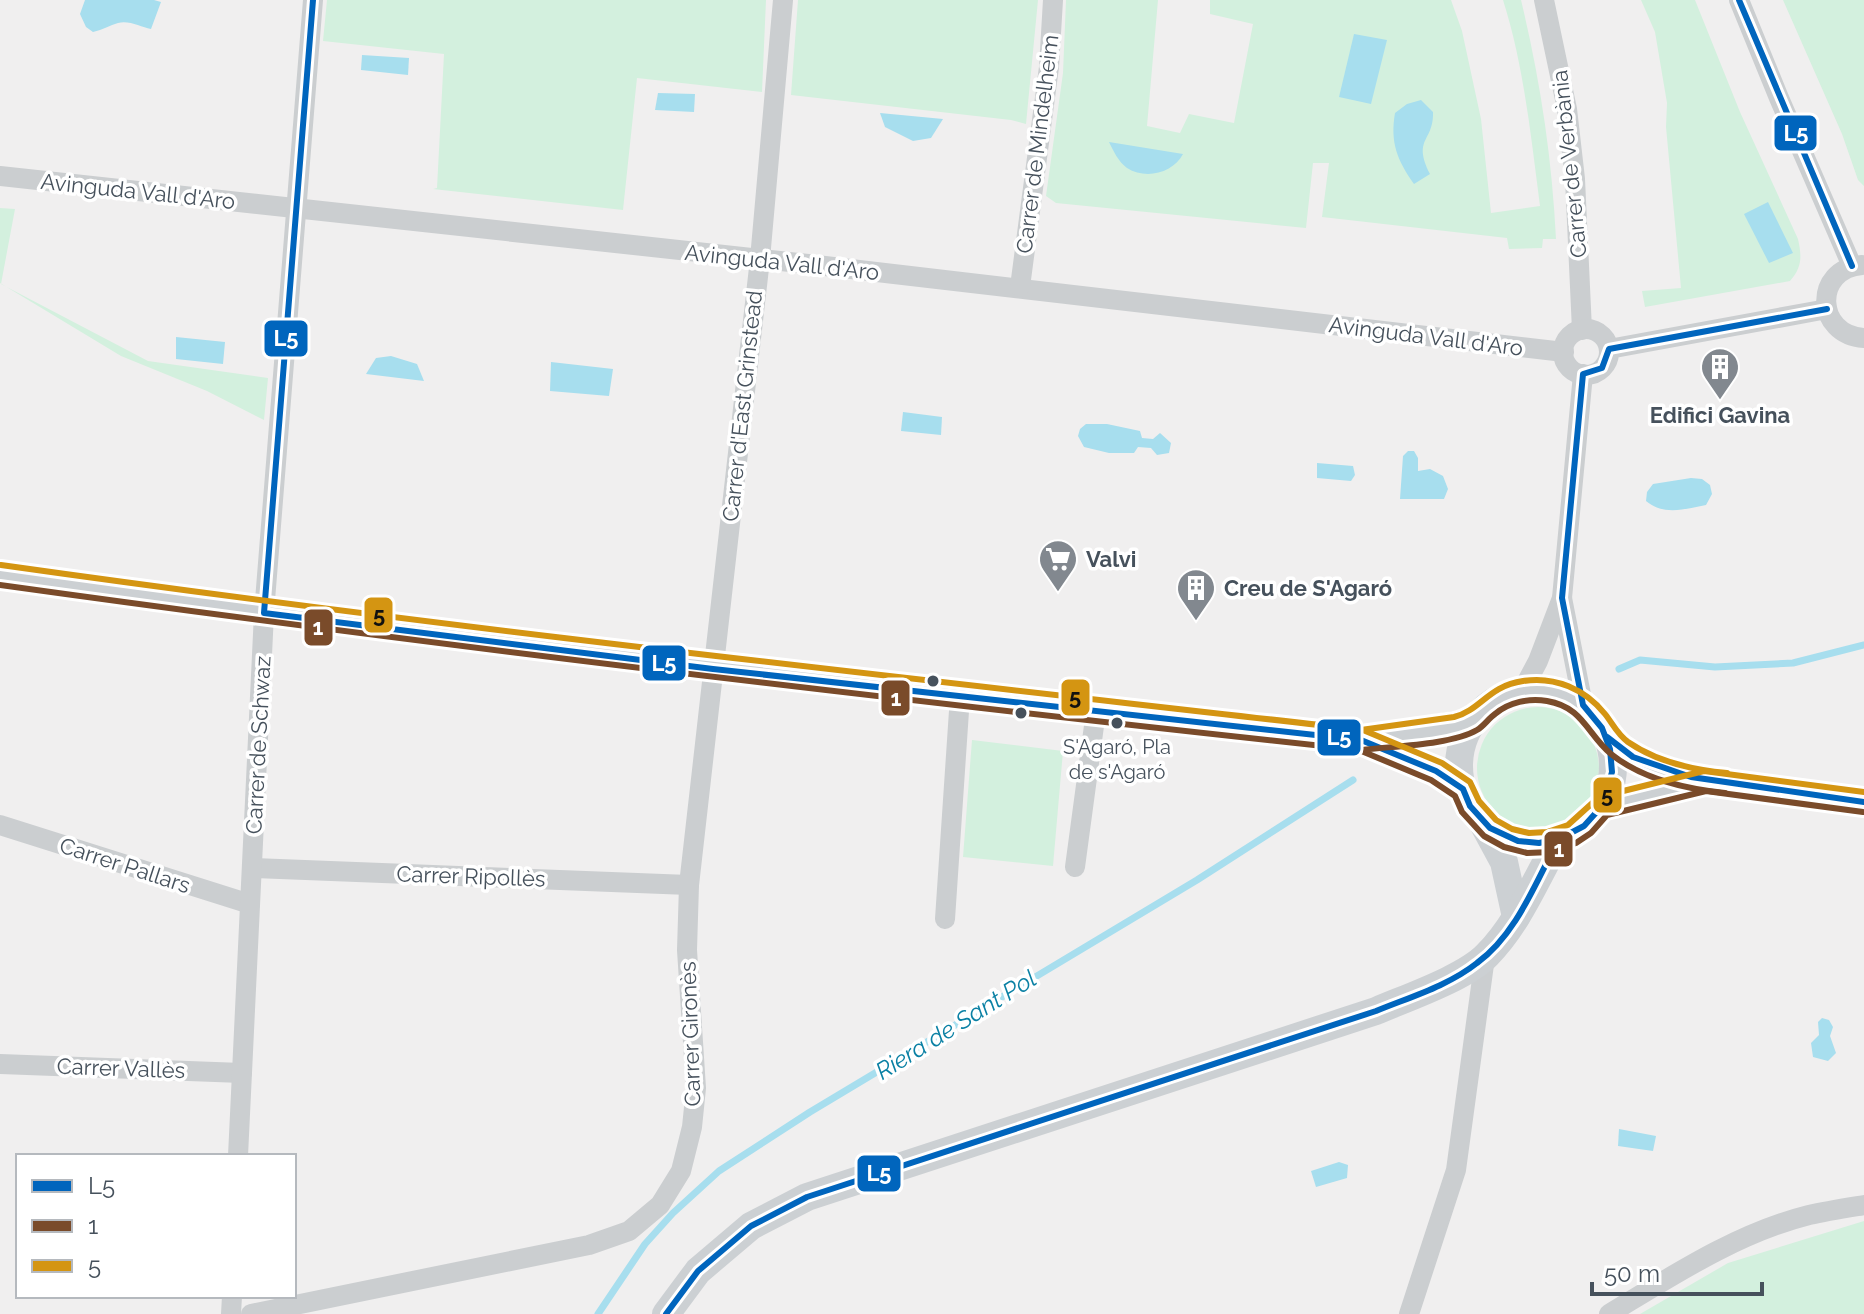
<svg xmlns="http://www.w3.org/2000/svg" width="1864" height="1314" viewBox="0 0 1864 1314" font-family="Raleway,sans-serif">
	<rect width="100%" height="100%" fill="#f0efef"/>
	<g fill="#d3f0de">
		<polygon points="327,0 766,0 762,92 637,78 623,210 433,189 437,188 444,54 323,41"/>
		<polygon points="798,0 1038,0 1026,124 1011,120 791,95"/>
		<path d="M1066 0H1158L1147 126 1180 133 1189 114 1234 123 1253 24 1210 14V0H1451L1462 31 1481 119 1491 213 1540 206C1531 137 1524 66 1503 0H1521C1540 79 1552 157 1556 239H1543L1542 248 1509 249 1507 238 1322 217 1329 163H1313L1306 228 1056 203 1046 196 1063 73Z"/>
		<path d="M1641 0H1695L1740 112 1798 239C1802 257 1802 267 1790 281L1645 307 1642 291 1681 288 1666 127 1667 103 1655 32Z"/>
		<polygon points="1783,0 1864,0 1864,186 1858,180 1842,134"/>
		<polygon points="0,208 15,209 1,284 148,361 268,378 264,420 207,391 121,356 0,283"/>
		<circle cx="1538" cy="768" r="61"/>
		<polygon points="972,740 1063,751 1053,866 963,857"/>
		<polygon points="1864,1221 1864,1314 1640,1314 1728,1263"/>
	</g>
	<g fill="#a7deee">
		<path d="M85 0H154L161 2 151 29C141 27 129 20 118 23 110 25 103 30 93 32L86 27 80 14Z"/>
		<polygon points="1354,34 1387,40 1371,104 1339,97"/>
		<polygon points="362,55 409,58 408,75 361,70"/>
		<polygon points="658,93 695,94 694,112 655,110"/>
		<path d="M1421 100 1433 112C1434 142 1412 138 1430 174L1414 184C1397 160 1390 142 1395 113L1407 104Z"/>
		<polygon points="880,113 943,119 931,138 913,141 885,127"/>
		<path d="M1109 142 1183 154C1173 173 1146 180 1127 168 1118 161 1114 152 1109 142Z"/>
		<polygon points="1768,202 1793,253 1769,263 1744,214"/>
		<polygon points="176,337 225,342 223,364 176,359"/>
		<polygon points="391,356 417,364 424,381 366,374 376,358"/>
		<polygon points="551,362 613,369 609,396 550,391"/>
		<polygon points="903,412 942,417 941,435 901,431"/>
		<polygon points="1086,424 1107,424 1140,431 1142,438 1153,439 1160,433 1171,443 1169,453 1157,455 1151,448 1138,447 1134,453 1109,453 1084,447 1078,436 1080,429"/>
		<polygon points="1408,451 1414,451 1418,458 1418,471 1430,469 1443,476 1448,489 1444,499 1400,499 1403,456"/>
		<polygon points="1317,463 1353,466 1355,475 1351,481 1317,478"/>
		<path d="M1691 478 1702 479 1710 485 1712 494 1706 505C1685 509 1664 516 1646 501L1647 492 1653 484Z"/>
		<polygon points="1822,1018 1829,1020 1833,1027 1830,1036 1836,1053 1828,1061 1813,1057 1811,1043 1819,1035 1818,1022"/>
		<polygon points="1619,1129 1656,1136 1653,1151 1618,1146"/>
		<polygon points="1339,1162 1348,1165 1347,1178 1316,1187 1311,1171"/>
	</g>
	<g fill="none" stroke-linecap="round" stroke-linejoin="round">
		<g stroke="#a7deee" stroke-width="7">
			<polyline points="1619,669 1640,660 1715,667 1793,663 1864,645"/>
			<polyline points="598,1314 645,1244 673,1213 719,1171 810,1112 1197,880 1353,780"/>
		</g>
		<g stroke="#cbced0" stroke-width="20">
			<polyline points="1544,0 1567,109 1575,179 1582,330"/>
			<polyline points="1739,0 1779,98 1852,266"/>
			<polyline points="0,176 808,264 1564,352"/>
			<path d="M1862 265C1813 269 1815 335 1864 338"/>
			<polyline points="1020,287 1049,67 1053,0"/>
			<circle cx="1586" cy="352" r="23"/>
			<polyline points="1609,349 1827,309"/>
			<polyline points="1562,598 1583,705"/>
			<polyline points="1522,691 1538,661 1562,598 1583,374"/>
			<polyline points="0,825 250,904"/>
			<polyline points="1075,867 1096,711"/>
			<polyline points="252,868 689,885"/>
			<polyline points="945,919 960,696"/>
			<polyline points="0,1064 242,1073"/>
			<polyline points="238,1156 264,613 313,0"/>
			<polyline points="231,1314 232,1296"/>
			<polyline points="251,1314 589,1245 629,1231 660,1205 681,1171 692,1127 696,1088 687,950 689,885 760,259 783,0"/>
			<polyline points="1409,1314 1456,1170 1485,957"/>
			<path d="M1609 1314C1672 1276 1737 1233 1809 1215 1827 1211 1846 1208 1864 1205"/>
		</g>
		<g stroke="#ccd0d3" stroke-width="28">
			<path d="M0 575C452 640 906 691 1361 740L1436 771 1463 789"/>
			<circle cx="1536" cy="766" r="77"/>
			<path d="M1607 737C1616 744 1626 755 1637 759 1705 789 1790 789 1864 802"/>
			<polyline points="1363,740 1473,722"/>
			<polyline points="1602,806 1702,782"/>
			<polyline points="1484,825 1504,862 1516,917"/>
			<path d="M666 1314 698 1271 751 1226 807 1197 1376 1011C1406 998 1465 978 1487 955 1519 923 1536 878 1559 839"/>
		</g>
		<g stroke="#fff" stroke-width="12">
			<g id="bus-1">
				<polyline points="313,0 264,613 713,669 1361,740 1436,771 1463,789 1470,806 1490,828 1518,841 1539,843 1559,839 1584,826 1602,806 1612,772 1610,749 1602,728 1583,705 1562,598 1583,374 1602,368 1609,349 1827,309"/>
				<polyline points="1739,0 1852,266"/>
				<polyline points="1607,737 1633,757 1691,777 1864,802"/>
				<path d="M666 1314 698 1271 751 1226 807 1197 1376 1011C1410 997 1448 986 1477 963 1517 934 1536 881 1559 839"/>
			</g>
		</g>
		<g stroke="#fff" stroke-width="12">
			<g id="bus-2">
				<path d="M0 585C452 648 905 701 1359 750L1431 780 1455 796 1462 812 1484 836 1504 847 1527 853 1551 852 1576 843 1591 833 1607 815 1706 791 1863 812"/>
				<path d="M1346 749 1362 750C1393 746 1451 745 1477 730 1484 726 1488 719 1495 714 1509 702 1529 698 1547 701 1583 707 1587 734 1611 754 1642 779 1686 789 1725 793"/>
			</g>
		</g>
		<g stroke="#fff" stroke-width="12">
			<g id="bus-3">
				<path d="M1 565C454 629 909 678 1363 730L1442 763 1470 782 1479 801 1496 820 1512 829 1529 833 1547 832 1568 825 1599 797 1704 771 1864 792"/>
				<path d="M1348 729 1361 730 1454 717C1481 710 1488 686 1523 681 1555 676 1585 689 1605 714 1613 724 1617 734 1628 742 1657 762 1693 770 1727 773"/>
			</g>
		</g>
		<use href="#bus-1" stroke="#0065bd" stroke-width="6"/>
		<use href="#bus-2" stroke="#7a4b2a" stroke-width="6"/>
		<use href="#bus-3" stroke="#d49512" stroke-width="6"/>
	</g>
	<defs>
		<g id="building-pin" transform="scale(2)"><path d="M0 17L-7.5 6A9.5 9.5 0 1 1 7.5 6Z" fill="#82888f" stroke="#fff"/><path d="M-4-6H4V6H1V3H-1V6H-4ZM-2.5-4.3h1.7v1.8h-1.7ZM.8-4.3h1.7v1.8H.8ZM-2.5-1h1.7V.8h-1.7ZM.8-1h1.7V.8H.8Z" fill="#fff"/></g>
		<g id="supermarket-pin" transform="scale(2)"><path d="M0 17L-7.5 6A9.5 9.5 0 1 1 7.5 6Z" fill="#82888f" stroke="#fff"/><path d="M-6-5.5h2.5l.6 2H6L4.5 2H-2.5L-4.4-4H-6ZM-1.5 3.2a1.3 1.3 0 1 0 .1 0ZM3 3.2a1.3 1.3 0 1 0 .1 0Z" fill="#fff"/></g>
	</defs>
	<g fill-rule="evenodd">
		<use href="#building-pin" x="1720" y="367"/>
		<use href="#supermarket-pin" x="1058" y="559"/>
		<use href="#building-pin" x="1196" y="588"/>
	</g>
	<g fill="#46515c" stroke="#fff" stroke-width="3">
		<circle cx="933" cy="681" r="7"/>
		<circle cx="1021" cy="713" r="7"/>
		<circle cx="1117" cy="723" r="7"/>
	</g>
	<g text-anchor="middle" stroke-width="7" stroke-linejoin="round" paint-order="stroke">
		<g font-size="20" fill="#46515c" stroke="#fff">
			<text x="1117" y="754">S'Agaró, Pla<tspan x="1117" dy="25">de s'Agaró</tspan></text>
		</g>
		<g font-size="22" fill="#46515c" stroke="#fff">
			<text transform="translate(1037 144) rotate(-83)" y="8">Carrer de Mindelheim</text>
			<text transform="translate(1569 164) rotate(-96)" y="8">Carrer de Verbània</text>
			<text transform="translate(138 191) rotate(6)" y="8">Avinguda Vall d'Aro</text>
			<text transform="translate(782 262) rotate(6)" y="8">Avinguda Vall d'Aro</text>
			<text transform="translate(1426 336) rotate(7)" y="8">Avinguda Vall d'Aro</text>
			<text transform="translate(742 406) rotate(-84)" y="8">Carrer d'East Grinstead</text>
			<text transform="translate(258 745) rotate(-87)" y="8">Carrer de Schwaz</text>
			<text transform="translate(125 865) rotate(18)" y="8">Carrer Pallars</text>
			<text transform="translate(471 876) rotate(2)" y="8">Carrer Ripollès</text>
			<text transform="translate(690 1034) rotate(-92)" y="8">Carrer Gironès</text>
			<text transform="translate(121 1068) rotate(2)" y="8">Carrer Vallès</text>
		</g>
		<g font-size="22" font-weight="bold" fill="#46515c" stroke="#fff" text-anchor="start">
			<text x="1720" y="423" text-anchor="middle">Edifici Gavina</text>
			<text x="1086" y="567">Valvi</text>
			<text x="1224" y="596">Creu de S'Agaró</text>
		</g>
		<g font-size="24" font-style="italic" fill="#0a80a4" stroke="#fff">
			<text transform="translate(956 1025) rotate(-32)" y="8">Riera de Sant Pol</text>
		</g>
	</g>
	<g stroke="#fff" stroke-width="3">
		<rect x="1773" y="114" width="45" height="38" rx="8" fill="#0065bd"/>
		<rect x="263" y="319" width="46" height="39" rx="8" fill="#0065bd"/>
		<rect x="363" y="596" width="31" height="38" rx="8" fill="#d49512"/>
		<rect x="303" y="608" width="31" height="39" rx="8" fill="#7a4b2a"/>
		<rect x="641" y="644" width="46" height="38" rx="8" fill="#0065bd"/>
		<rect x="1060" y="678" width="31" height="39" rx="8" fill="#d49512"/>
		<rect x="880" y="679" width="31" height="38" rx="8" fill="#7a4b2a"/>
		<rect x="1316" y="718" width="46" height="39" rx="8" fill="#0065bd"/>
		<rect x="1592" y="776" width="31" height="38" rx="8" fill="#d49512"/>
		<rect x="1543" y="830" width="31" height="38" rx="8" fill="#7a4b2a"/>
		<rect x="856" y="1154" width="46" height="39" rx="8" fill="#0065bd"/>
	</g>
	<g font-size="22" text-anchor="middle" font-weight="bold" fill="#fff">
		<text x="1796" y="141">L5</text>
		<text x="286" y="346">L5</text>
		<text x="318" y="635">1</text>
		<text x="664" y="671">L5</text>
		<text x="896" y="706">1</text>
		<text x="1339" y="745">L5</text>
		<text x="1559" y="857">1</text>
		<text x="879" y="1181">L5</text>
	</g>
	<g font-size="22" text-anchor="middle" font-weight="bold" fill="#111">
		<text x="379" y="623">5</text>
		<text x="1075" y="705">5</text>
		<text x="1607" y="803">5</text>
	</g>
	<rect x="16" y="1154" width="280" height="144" fill="#ffffff" stroke="#b5b9be" stroke-width="2"/>
	<rect x="32" y="1180" width="40" height="12" fill="#0065bd" stroke="#b5b9be" stroke-width="2"/>
	<text x="88" y="1194" font-size="24" fill="#46515c">L5</text>
	<rect x="32" y="1220" width="40" height="12" fill="#7a4b2a" stroke="#b5b9be" stroke-width="2"/>
	<text x="88" y="1234" font-size="24" fill="#46515c">1</text>
	<rect x="32" y="1260" width="40" height="12" fill="#d49512" stroke="#b5b9be" stroke-width="2"/>
	<text x="88" y="1274" font-size="24" fill="#46515c">5</text>
	<path d="M1592 1282v12h170v-12" fill="none" stroke="#46515c" stroke-width="4"/>
	<text x="1604" y="1282" font-size="24" fill="#46515c" stroke="#ffffff" stroke-width="6" paint-order="stroke">50 m</text>
</svg>
